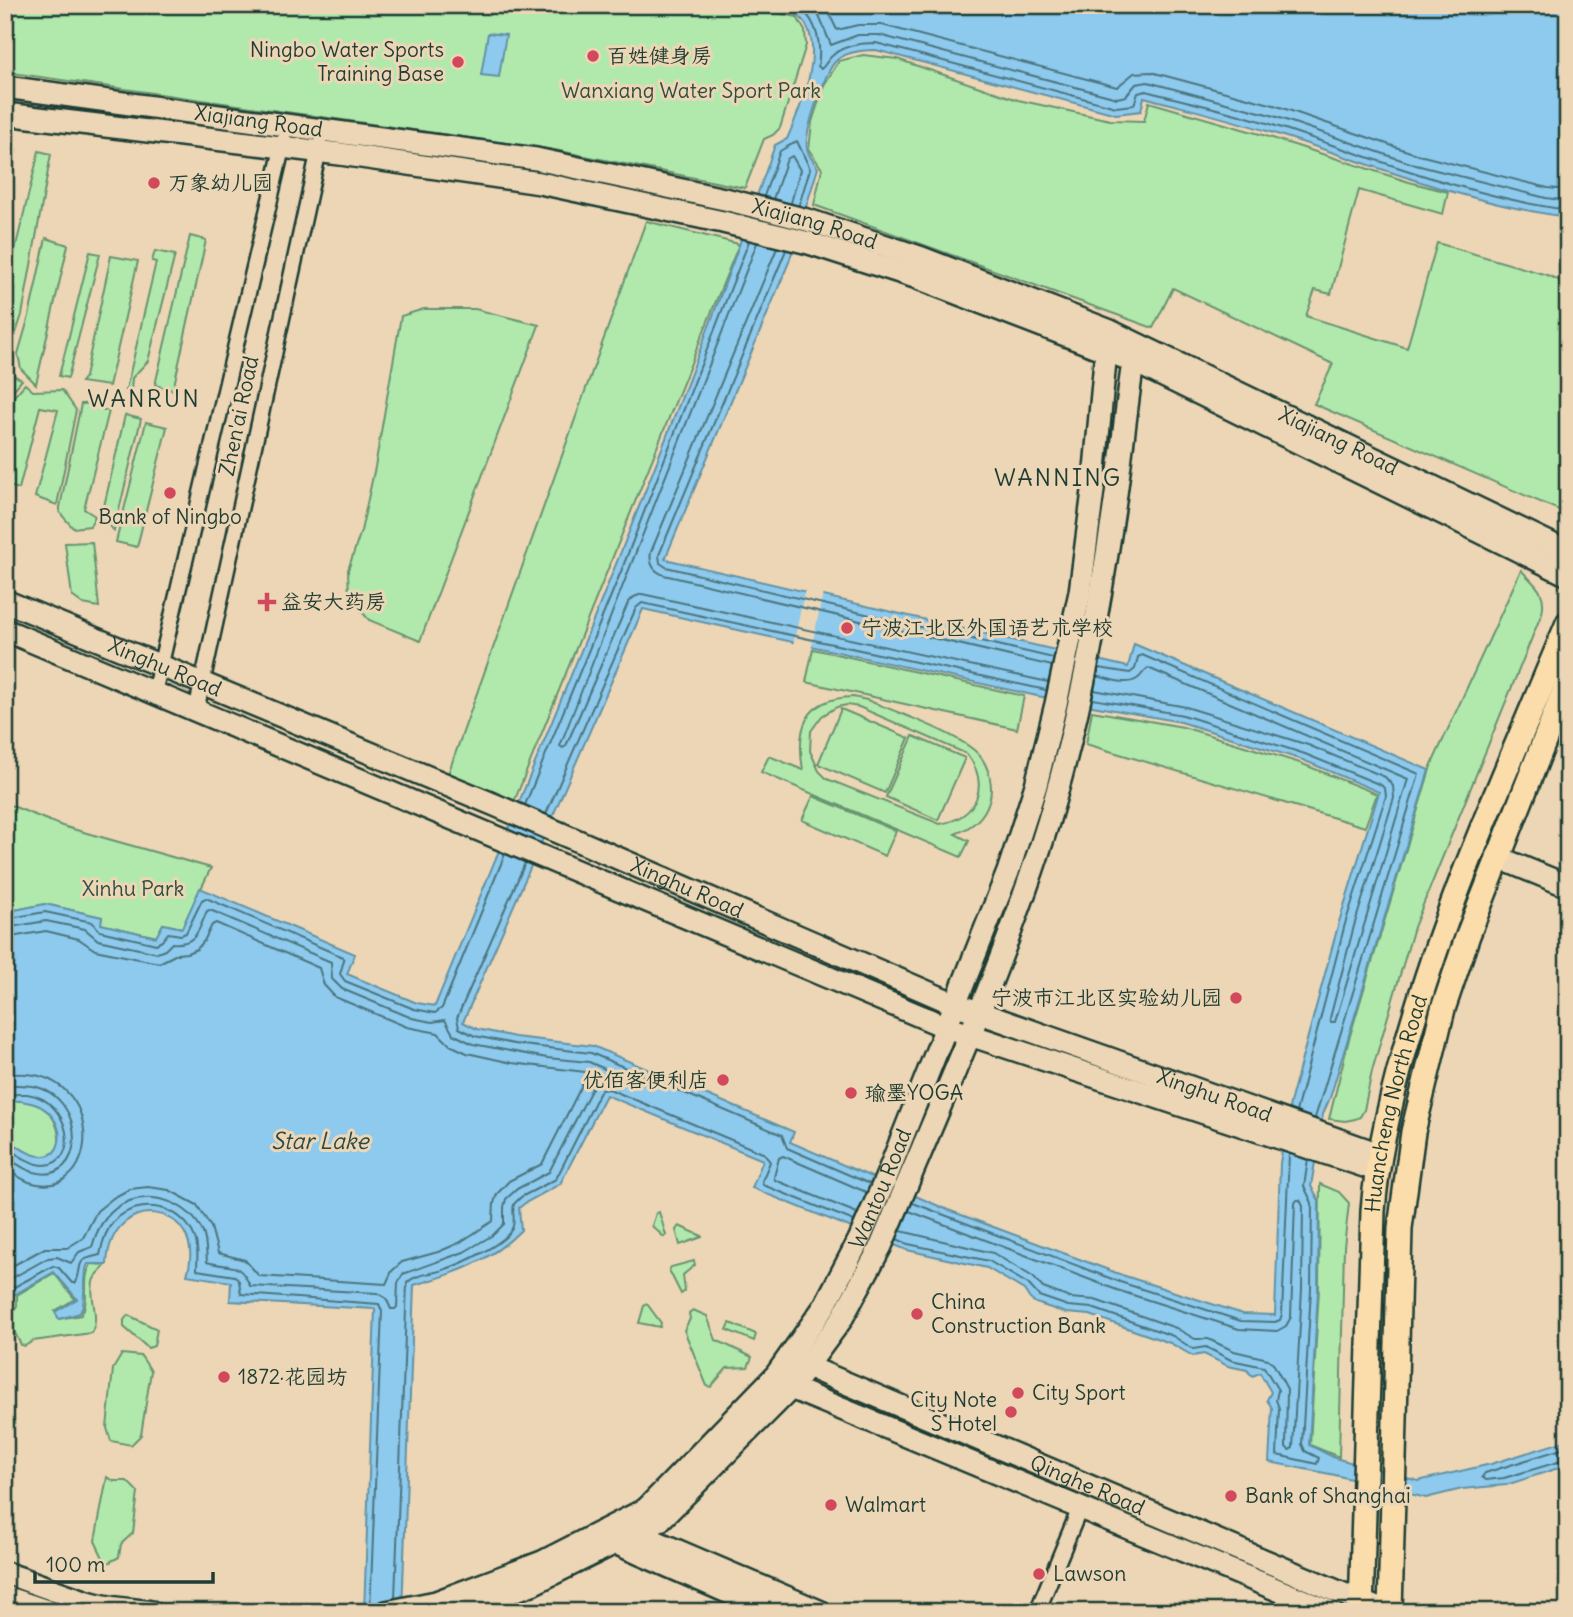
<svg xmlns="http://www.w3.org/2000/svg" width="1573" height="1617" viewBox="0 0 1573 1617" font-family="Delius,'LXGW WenKai TC',sans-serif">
	<rect width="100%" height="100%" fill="#edd6b5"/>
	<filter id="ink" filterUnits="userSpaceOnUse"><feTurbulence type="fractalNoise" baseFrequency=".0143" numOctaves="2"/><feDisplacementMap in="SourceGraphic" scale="14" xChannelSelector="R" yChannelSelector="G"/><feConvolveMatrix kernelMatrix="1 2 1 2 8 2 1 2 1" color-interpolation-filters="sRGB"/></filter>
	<g filter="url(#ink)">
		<g fill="#b1e9ad" stroke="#689370" stroke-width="2" fill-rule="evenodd">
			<polygon points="5,5 740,5 797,17 805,31 806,45 780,128 773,135 764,139 745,188 555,150 5,72"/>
			<polygon points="863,55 897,59 1018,100 1110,120 1144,121 1149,102 1263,135 1409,182 1448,192 1443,214 1359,190 1331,294 1315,290 1306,316 1407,348 1437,243 1547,275 1568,284 1568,514 1314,404 1333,364 1173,288 1153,328 814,205 822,169 809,150 812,122 824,85 839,61"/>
			<polygon points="5,147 16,150 5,197"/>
			<polygon points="39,151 51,154 22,315 14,339 8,317 5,316 5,291"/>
			<polygon points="646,221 739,244 514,802 448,774"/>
			<polygon points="190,236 206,240 173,390 155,385"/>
			<polygon points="46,238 68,245 36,384 21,369 18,354 29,316"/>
			<polygon points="155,251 175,255 148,361 132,378 131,390 126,390 156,262 152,261"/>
			<polygon points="90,252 100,254 68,378 59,376"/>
			<polygon points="111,256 138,261 109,386 81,382 85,377"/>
			<polygon points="424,309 475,309 539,325 420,641 369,620 349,597 348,570 361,531 375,467 401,316"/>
			<polygon points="5,370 22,380 10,394 5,415"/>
			<polygon points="25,384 33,391 62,390 76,410 57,505 35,497 58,410 40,407 19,489 5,485 5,438 14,396"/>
			<polygon points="100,403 100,409 109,411 84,509 95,516 90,526 73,528 60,513 60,507 81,404"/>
			<polygon points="125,415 141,419 114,531 102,515"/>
			<polygon points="146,422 167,427 137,547 116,542"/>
			<polygon points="92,542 99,607 83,604 72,596 65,543"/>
			<path d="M1521 570C1535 585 1547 592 1542 613L1414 927 1372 1071 1364 1110 1360 1117 1355 1119 1345 1121 1329 1119 1349 1039 1431 766Z"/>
			<polygon points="813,649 1024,696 1017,729 806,682"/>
			<path d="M853 697 867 700C894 711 962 735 979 755 989 766 994 787 989 801 984 818 971 828 955 834L969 841 961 857 761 772 769 756 803 770C796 729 804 698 853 697ZM847 705 859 707 967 754C990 785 978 817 940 824L827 779 819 771 810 751 811 731 822 716 837 707Z"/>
			<polygon points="841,709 909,738 885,793 818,764"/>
			<polygon points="1092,711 1183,727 1300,763 1377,794 1365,827 1086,744"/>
			<polygon points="913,736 965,758 938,820 886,797"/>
			<polygon points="813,796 896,831 885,856 802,820"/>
			<polygon points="5,803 62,826 211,868 182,928 163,924 157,937 100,924 102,917 45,904 5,912"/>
			<path d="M12 1100C23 1101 33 1101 43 1107 60 1118 69 1158 42 1158 33 1158 12 1143 5 1136V1105Z"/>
			<polygon points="1320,1184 1339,1192 1349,1203 1344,1247 1339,1457 1310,1445 1319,1289"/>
			<polygon points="659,1212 666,1235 664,1237 652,1226 656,1213"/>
			<polygon points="679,1226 702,1236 702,1237 680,1245 676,1230"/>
			<polygon points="694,1261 695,1265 683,1275 685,1291 681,1294 669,1270 671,1267"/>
			<path d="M91 1264 106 1265C102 1271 94 1275 93 1282 89 1299 101 1318 91 1333L33 1341 25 1346 21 1345 8 1319 17 1306V1295L54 1273 75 1299 55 1311 59 1319 81 1315C91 1300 81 1279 91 1264Z"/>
			<polygon points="647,1304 661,1323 660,1327 639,1323 644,1306"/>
			<polygon points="693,1310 707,1316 716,1340 752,1357 748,1367 727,1368 711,1387 707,1386 684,1330 690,1319 689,1313"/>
			<polygon points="128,1315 157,1329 154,1346 148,1348 124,1327 124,1320"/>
			<polygon points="730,1323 756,1334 754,1341 727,1330"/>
			<polygon points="122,1354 141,1356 151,1371 141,1435 131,1445 111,1441 107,1428 113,1369"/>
			<polygon points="107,1477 114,1481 127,1481 138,1492 133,1533 121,1544 119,1557 106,1564 95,1541"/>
		</g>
		<g fill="#8ecaee" stroke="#6292a4" stroke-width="2" fill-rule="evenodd">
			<path d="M759 5H1568V217C1465 204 1365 161 1267 131 1226 118 1185 108 1144 97L1141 111 1116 114 876 50C863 50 845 51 835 62 824 75 804 132 807 149 808 155 814 162 818 168L789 262 665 559 1128 667 1134 644 1429 770 1330 1098 1323 1114 1311 1186 1319 1201 1318 1290 1309 1445 1335 1458 1418 1481 1491 1464 1568 1440V1465L1506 1485 1462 1489 1426 1498 1335 1475 1269 1462 1272 1408 1267 1400 1271 1392 1260 1373 1252 1376 1247 1370 1228 1366 1204 1354 1193 1356 1170 1343 1090 1315 1066 1313 1036 1303 1030 1299 1024 1290 987 1268 907 1250 752 1188 763 1160 606 1095 560 1184 525 1203 519 1208 521 1230C491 1261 455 1274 414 1285L402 1612H364L375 1309 230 1301 231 1282 187 1275C209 1204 111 1186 107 1264H88L86 1269 83 1306 80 1313 59 1319 55 1312 77 1299 54 1272 5 1300V1136C68 1194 78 1109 26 1102 18 1100 12 1100 5 1105V912L45 904 102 917 101 924 156 937 163 924 182 928 200 888 355 954 347 974 417 1003 435 1006C552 721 673 436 775 145L787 139C800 109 831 39 796 14 787 8 770 8 759 5ZM643 609 1037 696 1181 722 1303 760 1379 792 1339 922 1290 1103 1280 1163 1275 1315 1243 1314 1122 1275 948 1210 790 1142 794 1132 593 1046 515 1037 477 1029 463 1022Z"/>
			<polygon points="488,33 506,35 499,77 481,75"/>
		</g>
		<polygon fill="#edd6b5" points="805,589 823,593 811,650 793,646"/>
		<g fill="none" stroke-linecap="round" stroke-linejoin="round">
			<g stroke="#4b757e" stroke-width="2">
				<path d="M794 5C816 15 822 43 818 66L821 69C826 65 827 60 832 56 843 45 862 43 876 43L1116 107 1134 105 1138 93 1146 91C1188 102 1230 111 1270 124 1368 156 1466 196 1568 210"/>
				<polyline points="810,5 819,16 831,45 858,35 879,35 1117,98 1126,96 1136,84 1148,82 1271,115 1416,165 1546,198 1568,201"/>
				<polyline points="825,5 837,30 858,25 882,25 1117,87 1134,73 1151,72 1274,105 1419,155 1548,188 1568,190"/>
				<polyline points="764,196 780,151 797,141 810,169 799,205"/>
				<polyline points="773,199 787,159 792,156 800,170 791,203"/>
				<polyline points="757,243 560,746 563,748 566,746 628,603 634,597 642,594 1048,682"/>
				<path d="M777 248 651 552C649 563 653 571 664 575L1052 666"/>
				<polyline points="786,250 659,555 660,563 666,567 1053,658"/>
				<polyline points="1099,668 1130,673 1135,669 1138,657 1142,655 1419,774 1315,1118"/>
				<path d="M1094 690 1186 707 1308 745 1385 777 1393 786 1394 798 1354 926 1330 1018 1331 1022H1335L1408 779 1148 668C1143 671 1142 676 1137 679 1126 686 1109 679 1097 676"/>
				<polyline points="1093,699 1183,715 1305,754 1381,785 1385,789 1386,796 1345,924 1296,1112"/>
				<polyline points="525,805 622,569 749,241"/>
				<polyline points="546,814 636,608 642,603 1046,690"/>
				<polyline points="525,863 457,1018 459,1028 475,1036 514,1044 591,1053 782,1135 787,1148 870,1184"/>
				<polyline points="5,919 45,912 92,922 100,931 156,944 162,941 168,933 181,935 186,933 202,900 206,898 343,957 344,960 340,974 345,981 414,1009 435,1013 442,1008 505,854"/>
				<path d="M5 928 46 921 85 929 98 940 157 953 165 950 172 943C197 945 198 931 207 911L210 910 331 962 332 979 342 989 412 1018 432 1022 445 1020 453 1034 473 1044 547 1058 589 1062 623 1077 624 1080 621 1084 604 1080 593 1086 549 1172 517 1189 506 1199 504 1207V1224L493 1235 464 1252 403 1274 398 1283 397 1307 395 1309H391L386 1298 377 1293 250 1286C239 1260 230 1269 207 1262 206 1251 207 1241 202 1230 184 1195 132 1185 106 1218 99 1226 95 1236 92 1247L79 1252 71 1263 57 1257 48 1258 5 1282"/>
				<polyline points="5,938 46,931 79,939 95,950 159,963 177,954 187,953 197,949 204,941 212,925 216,923 319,968 324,985 335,997 407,1027 438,1033 450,1045 467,1053 512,1063 585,1072 587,1075 542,1164 509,1181 497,1194 494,1203 493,1221 459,1243 438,1252 402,1262 392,1271 386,1284 259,1276 245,1260 218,1253 211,1227 197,1205 169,1190 148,1187 130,1189 113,1198 97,1211 83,1238 67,1248 45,1248 5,1270"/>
				<path d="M5 1075C108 1059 105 1206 29 1182 21 1179 13 1173 5 1169"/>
				<path d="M5 1086C14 1084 23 1085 32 1086 89 1096 86 1187 34 1172 24 1170 14 1162 5 1156"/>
				<path d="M5 1096C12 1093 19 1094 27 1094 71 1100 81 1164 44 1165 31 1165 15 1153 5 1146"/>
				<polyline points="913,1203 1120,1282 1241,1321 1275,1322 1280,1320 1282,1314 1289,1154"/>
				<polyline points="857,1213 775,1180 774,1177 779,1158 783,1156 866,1192"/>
				<polyline points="901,1231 993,1253 1033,1277 1043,1288 1070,1298 1095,1300 1176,1328 1195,1339 1208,1339 1234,1351 1268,1359 1274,1365 1287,1389 1286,1447 1289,1450 1293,1448 1302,1289 1303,1206 1300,1200 1297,1200 1295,1203 1291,1317 1286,1326 1277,1331 1239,1329 1117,1290 909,1211"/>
				<polyline points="897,1239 908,1244 989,1261 1028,1284 1039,1296 1068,1306 1092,1308 1173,1336 1193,1349 1206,1347 1231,1360 1264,1367 1278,1390 1276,1400 1279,1408 1277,1455 1317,1464 1319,1458 1305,1451 1302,1444 1311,1289 1312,1203 1304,1186 1308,1160"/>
				<path d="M5 1292 53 1266 59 1268 72 1283H76C84 1262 73 1261 100 1255 102 1243 105 1231 114 1221 139 1196 183 1205 195 1238 199 1248 197 1259 197 1270L235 1276 239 1281 241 1294 379 1304 382 1311 370 1612"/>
				<polyline points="1568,1447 1485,1473 1482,1477 1486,1480 1504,1478 1568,1459"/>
				<path d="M395 1598 407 1283C415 1274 432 1274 443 1270 459 1265 509 1243 513 1226 515 1219 512 1211 514 1204L521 1197 556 1179 601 1090 609 1089 765 1154 770 1162 762 1181 763 1185 854 1221"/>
			</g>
			<g stroke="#1f3d34" stroke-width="19">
				<g id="street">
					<polyline points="154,693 284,140"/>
					<polyline points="196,711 320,145"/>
					<polyline points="1037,1612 1080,1508"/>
				</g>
			</g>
			<g stroke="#1f3d34" stroke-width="26">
				<g id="secondary">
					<path id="s1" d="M5 87 536 159 729 200 811 221 922 258 1108 330 1568 552"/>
					<polyline points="5,114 340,154 540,183 723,222 809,243 915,277 1133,361 1568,575"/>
					<path id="s2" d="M5 601 495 805 955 1004 1379 1154"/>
					<polyline points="5,630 946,1027 1376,1170"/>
					<polyline points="1497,857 1568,886"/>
					<path id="s3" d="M797 1359 806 1366 1386 1612"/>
					<polyline points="780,1378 791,1388 1331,1612"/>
					<polyline points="636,1533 821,1612"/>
					<polyline points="615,1543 773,1612"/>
					<path d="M5 1573C33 1582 60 1593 88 1602 108 1609 131 1609 152 1612"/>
					<polyline points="5,1597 50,1612"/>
					<path id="s4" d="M386 1612 436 1602 542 1562 646 1509 776 1375 824 1307 860 1238 886 1178 1008 872 1036 785 1056 704 1080 592 1093 491 1107 339"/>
					<path d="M457 1612 532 1584 659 1521 791 1388 841 1320 881 1246C937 1112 997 980 1042 842 1075 739 1096 629 1112 522 1121 464 1126 406 1135 349"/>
				</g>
			</g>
			<g stroke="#1f3d34" stroke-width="28">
				<g id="primary">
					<path id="s5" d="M1361 1612 1373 1211C1377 1156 1390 1102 1405 1049 1445 903 1510 763 1568 623"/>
					<polyline points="1390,1612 1400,1228 1413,1132 1443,1009 1468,935 1568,681"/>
				</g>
			</g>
			<use href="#street" stroke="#edd6b5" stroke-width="14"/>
			<use href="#secondary" stroke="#edd6b5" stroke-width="21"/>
			<use href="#primary" stroke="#fbddab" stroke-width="23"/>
		</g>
	</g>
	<g fill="#d1495b" stroke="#edd6b5" stroke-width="2.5">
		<circle cx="593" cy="56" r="7"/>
		<circle cx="458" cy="62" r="7"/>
		<circle cx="154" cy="183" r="7"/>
		<circle cx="170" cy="493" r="7"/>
		<path d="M263.5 591.5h7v7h7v7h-7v7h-7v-7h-7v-7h7z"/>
		<circle cx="847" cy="628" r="7"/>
		<circle cx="1236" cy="998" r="7"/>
		<circle cx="723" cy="1080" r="7"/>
		<circle cx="851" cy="1093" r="7"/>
		<circle cx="917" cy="1314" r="7"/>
		<circle cx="224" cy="1377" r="7"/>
		<circle cx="1018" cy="1393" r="7"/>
		<circle cx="1011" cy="1412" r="7"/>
		<circle cx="1231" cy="1496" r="7"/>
		<circle cx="831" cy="1505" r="7"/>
		<circle cx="1039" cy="1574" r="7"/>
	</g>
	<g text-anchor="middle" stroke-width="6" stroke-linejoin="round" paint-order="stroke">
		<g font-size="21" fill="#1f3d34" stroke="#edd6b5" text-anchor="start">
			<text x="444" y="57" text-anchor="end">Ningbo Water Sports<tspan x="444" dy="24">Training Base</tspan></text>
			<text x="607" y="63">百姓健身房</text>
			<text x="168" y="190">万象幼儿园</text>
			<text x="170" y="524" text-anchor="middle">Bank of Ningbo</text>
			<text x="281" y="609">益安大药房</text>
			<text x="861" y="635">宁波江北区外国语艺术学校</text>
			<text x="1222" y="1005" text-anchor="end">宁波市江北区实验幼儿园</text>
			<text x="709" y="1087" text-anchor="end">优佰客便利店</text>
			<text x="865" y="1100">瑜墨YOGA</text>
			<text x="931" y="1309">China<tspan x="931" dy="24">Construction Bank</tspan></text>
			<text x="238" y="1384">1872·花园坊</text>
			<text x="1032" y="1400">City Sport</text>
			<text x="997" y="1407" text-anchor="end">City Note<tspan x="997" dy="24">S Hotel</tspan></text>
			<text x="1245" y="1503">Bank of Shanghai</text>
			<text x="845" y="1512">Walmart</text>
			<text x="1053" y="1581">Lawson</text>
		</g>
		<g font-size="21" fill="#2e4e40" stroke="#edd6b5">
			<text x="691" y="98">Wanxiang Water Sport Park</text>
			<text x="133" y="896">Xinhu Park</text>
		</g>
		<g font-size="21" fill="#1f3d34" stroke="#edd6b5">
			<text dy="7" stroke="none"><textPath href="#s1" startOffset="256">Xiajiang Road</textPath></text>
			<text dy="7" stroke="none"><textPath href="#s1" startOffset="822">Xiajiang Road</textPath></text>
			<text transform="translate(239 416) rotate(-78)" y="7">Zhen'ai Road</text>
			<text dy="7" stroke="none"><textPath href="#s1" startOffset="1390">Xiajiang Road</textPath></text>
			<text dy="7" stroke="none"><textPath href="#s2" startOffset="173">Xinghu Road</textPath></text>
			<text dy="7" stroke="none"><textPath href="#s2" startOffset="740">Xinghu Road</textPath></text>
			<text dy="7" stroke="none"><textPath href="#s2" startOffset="1307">Xinghu Road</textPath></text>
			<text dy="7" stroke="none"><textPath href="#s5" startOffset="511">Huancheng North Road</textPath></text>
			<text dy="7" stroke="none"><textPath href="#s4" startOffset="682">Wantou Road</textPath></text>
			<text dy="7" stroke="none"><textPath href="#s3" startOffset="317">Qinghe Road</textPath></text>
		</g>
		<g font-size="23" font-style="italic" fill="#2a4b47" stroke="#edd6b5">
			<text x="320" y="1149">Star Lake</text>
		</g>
		<g font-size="24" letter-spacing="2" fill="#1f3d34" stroke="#edd6b5">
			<text x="144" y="407">WANRUN</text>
			<text x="1058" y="486">WANNING</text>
		</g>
	</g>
	<rect width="1573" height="1617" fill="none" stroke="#edd6b5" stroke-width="28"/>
	<rect x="14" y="14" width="1545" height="1589" fill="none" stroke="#1f3d34" stroke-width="2.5" filter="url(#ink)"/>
	<path d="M35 1572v10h178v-10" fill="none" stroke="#1f3d34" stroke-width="3.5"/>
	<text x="46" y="1572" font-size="21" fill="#1f3d34" stroke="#edd6b5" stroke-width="5" paint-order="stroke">100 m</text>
</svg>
